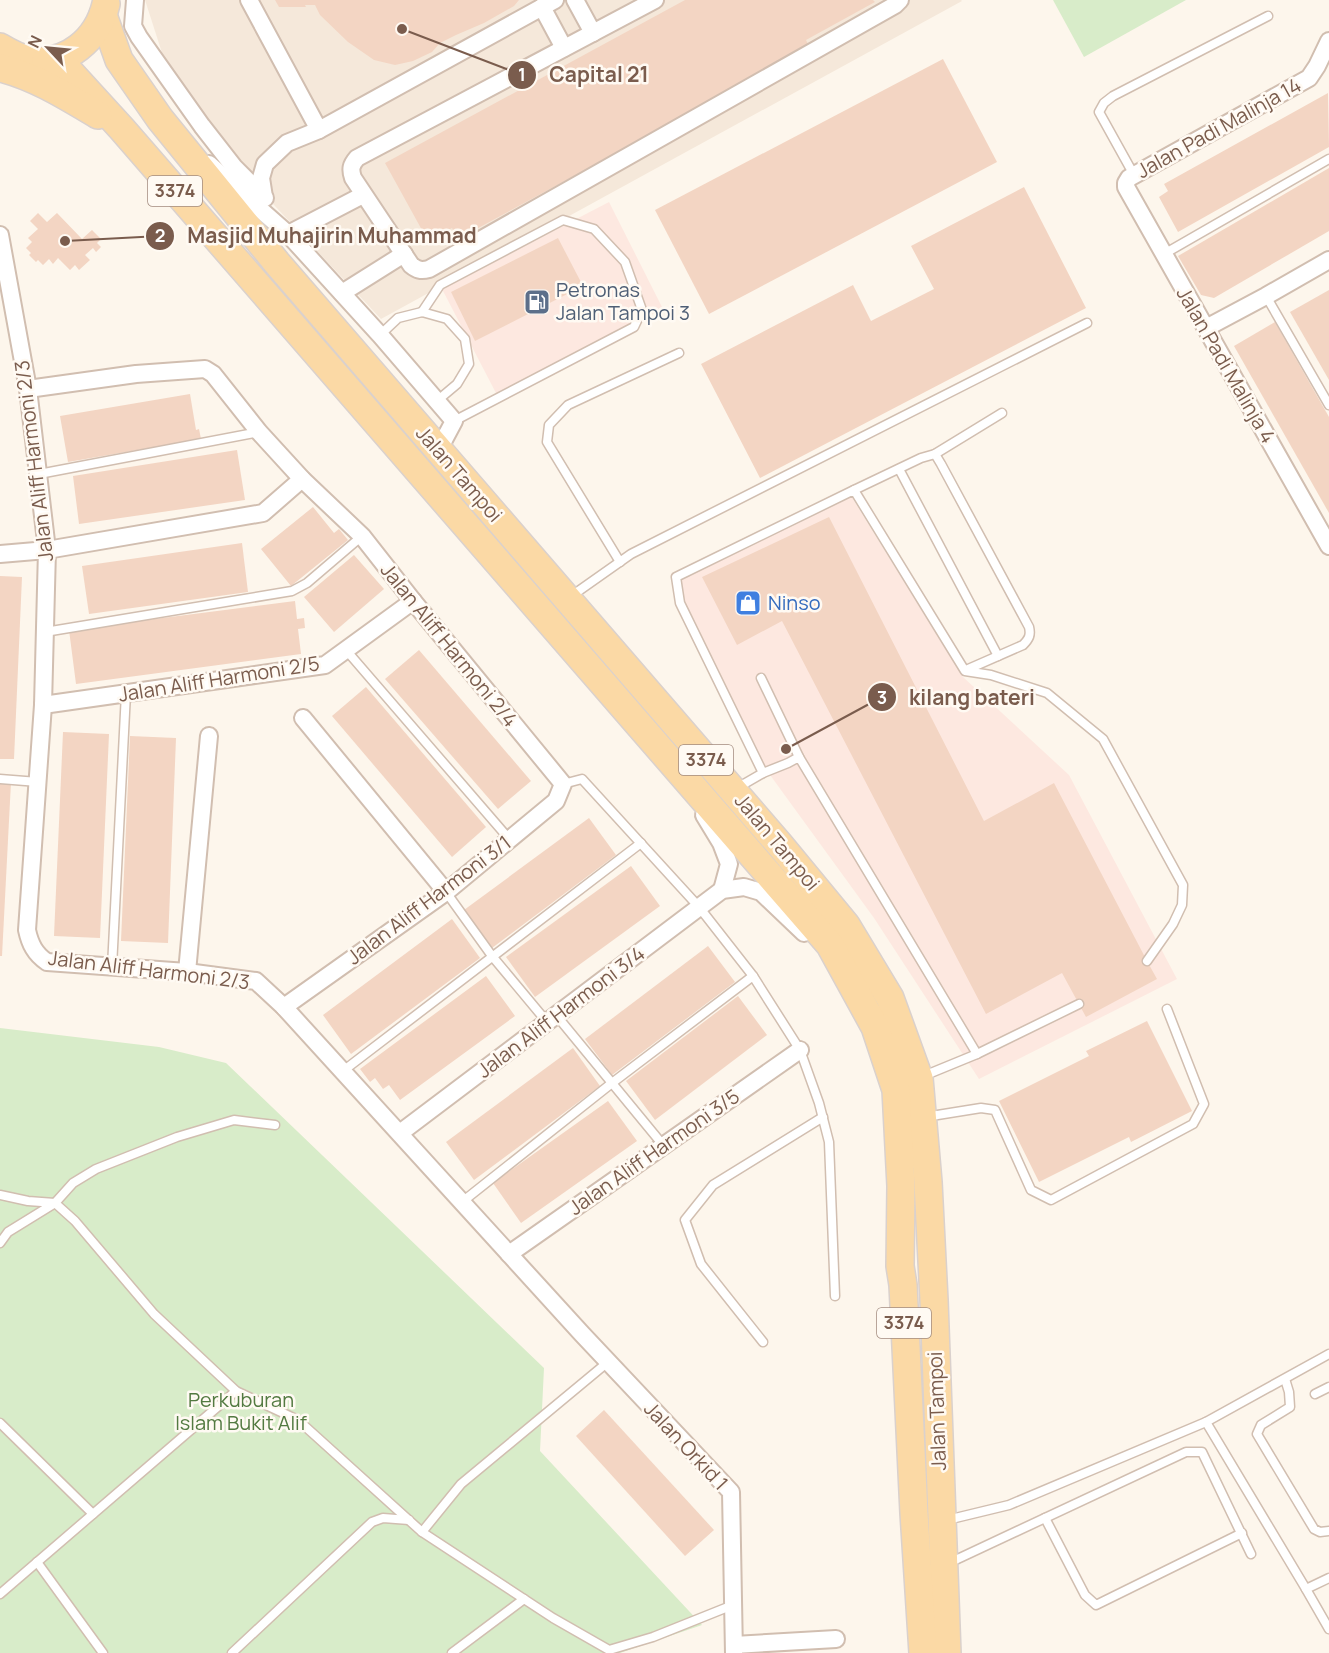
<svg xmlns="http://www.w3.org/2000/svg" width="1329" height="1653" viewBox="0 0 1329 1653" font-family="Manrope,sans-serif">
	<rect width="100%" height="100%" fill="#fdf6ec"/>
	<polygon fill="#f5e8da" points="145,0 961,0 962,1 381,319 259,189 173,87"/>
	<g fill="#fde8e0">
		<polygon points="609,202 663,309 607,336 497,395 442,289"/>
		<polygon points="851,496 963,677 1069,775 1177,979 979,1079 874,918 765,768 684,601 680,579"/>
	</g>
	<g fill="#d8ecc9">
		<polygon points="1053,0 1186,0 1084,57"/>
		<polygon points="0,1028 159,1047 226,1063 544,1368 540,1451 702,1625 620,1653 0,1653"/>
	</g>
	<g fill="#f3d5c3">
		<polygon points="275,0 519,0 514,6 484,23 456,35 440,43 432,52 413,61 395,65 374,60 348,42 320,15 315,5 305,5 306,7 279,7"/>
		<polygon points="685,0 873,0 875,2 806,40 810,48 458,239 452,228 428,241 385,163"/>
		<polygon points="943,59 997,162 709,314 655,210"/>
		<polygon points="1328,93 1329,147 1178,232 1159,197 1168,191 1164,184"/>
		<polygon points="1329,168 1329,231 1214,298 1201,295 1178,256"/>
		<polygon points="1024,187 1086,308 760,478 701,364 853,285 871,321 934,289 911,246"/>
		<polygon points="38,213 47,222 57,213 82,239 92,230 101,239 97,243 101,247 96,252 93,248 85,255 90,260 79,270 75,265 70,270 58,258 53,264 49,259 43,265 38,260 36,262 29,255 31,253 26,248 32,242 28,238 38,229 30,221"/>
		<polygon points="558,238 583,286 475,341 451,292"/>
		<polygon points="1329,290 1329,380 1290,312"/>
		<polygon points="1275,322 1329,417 1329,513 1234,346"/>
		<polygon points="190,394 196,430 199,429 201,439 68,462 60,416"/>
		<polygon points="237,450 245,500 79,524 73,476"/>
		<polygon points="313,507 334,533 339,529 348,540 291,586 261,549"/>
		<polygon points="829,517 984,821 1054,783 1147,961 1157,979 1086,1017 1062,973 986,1014 782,621 737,645 702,577"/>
		<polygon points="242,543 248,592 89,614 82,566"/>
		<polygon points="354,555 384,589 334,632 304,597"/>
		<polygon points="0,576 22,577 14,759 0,759"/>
		<polygon points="295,601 297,619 304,618 305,628 298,629 301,654 76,684 69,630"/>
		<polygon points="419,650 531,781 498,809 385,679"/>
		<polygon points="366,687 486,827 452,857 332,716"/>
		<polygon points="63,732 109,734 100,938 54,936"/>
		<polygon points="130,736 176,738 168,943 121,941"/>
		<polygon points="0,781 11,782 2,956 0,956"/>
		<polygon points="589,818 616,855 492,948 464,910"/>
		<polygon points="631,866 660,906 535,997 506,957"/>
		<polygon points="452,919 480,958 351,1054 323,1015"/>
		<polygon points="708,946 735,982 612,1075 585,1039"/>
		<polygon points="486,976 515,1016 400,1100 389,1085 383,1089 375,1078 370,1082 360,1069"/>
		<polygon points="738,996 767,1035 655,1120 626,1081"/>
		<polygon points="1147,1021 1192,1111 1131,1142 1129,1137 1039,1182 999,1101 1089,1056 1086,1051"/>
		<polygon points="573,1048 600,1086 474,1180 446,1142"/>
		<polygon points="608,1101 637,1141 521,1223 493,1183"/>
		<polygon points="604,1410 714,1530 685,1556 576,1436"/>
	</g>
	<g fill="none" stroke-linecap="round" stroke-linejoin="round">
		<g stroke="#d1beb0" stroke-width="11">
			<g id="service">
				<polyline points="1134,175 1099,112 1104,103 1113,96 1268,16"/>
				<polyline points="1164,254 1329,159"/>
				<polyline points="1266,296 1329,405"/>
				<polyline points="422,312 440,285 563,220 594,229 625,262 642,310 634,327 454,421"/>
				<polyline points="380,335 398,318 422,312 447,319 465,339 469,364 457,384 438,400"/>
				<polyline points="935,454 1002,413"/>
				<polyline points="899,469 998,656"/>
				<polyline points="39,474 259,432"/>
				<path d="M854 490 921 458 935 454 941 464 1029 627C1031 635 1029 639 1023 645L966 670"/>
				<polyline points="620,562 547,442 549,425 568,405 679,353"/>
				<polyline points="570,597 631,554 1087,323"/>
				<polyline points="45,632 292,591 307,583 362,536"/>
				<polyline points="346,650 510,840"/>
				<polyline points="761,678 799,757"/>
				<polyline points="763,773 680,603 676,577 854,490 965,671 991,675 1047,693 1103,739 1183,885 1182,905 1173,924 1147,961"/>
				<polyline points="0,779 38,782"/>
				<polyline points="563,784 582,779 699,907 753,976 800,1050 819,1103 829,1142 835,1296"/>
				<polyline points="737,788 763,773 788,763 799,757 977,1054"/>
				<polyline points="446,892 492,956 547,1022"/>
				<polyline points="112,967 126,693"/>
				<polyline points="556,1015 663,1145"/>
				<polyline points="343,1071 641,843"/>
				<polyline points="921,1077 977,1054 1079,1004"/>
				<polyline points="925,1117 981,1108 995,1110 1031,1190 1051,1200 1193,1124 1204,1104 1167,1009"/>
				<polyline points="0,1195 28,1201 55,1203 75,1221 154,1314 236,1391 298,1420 422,1532 553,1618 609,1650 653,1637 733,1605"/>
				<polyline points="462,1202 612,1083 753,976"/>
				<polyline points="0,1243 8,1232 55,1203 73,1183 96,1169 177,1137 234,1120 275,1125"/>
				<polyline points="763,1342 701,1264 685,1220 713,1185 823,1117"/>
				<polyline points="1285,1379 1289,1392 1290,1407 1261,1425 1257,1434 1314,1529 1320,1532 1329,1531"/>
				<polyline points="1315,1394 1329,1387"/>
				<polyline points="1206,1422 1306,1589 1329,1578"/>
				<polyline points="0,1423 93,1514"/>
				<polyline points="1045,1518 1085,1595 1096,1605 1242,1533"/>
				<polyline points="947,1520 1009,1505 1206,1422 1329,1354"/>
				<polyline points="422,1532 461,1484 608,1362"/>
				<polyline points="37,1562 103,1653"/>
				<polyline points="949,1563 1186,1452 1202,1452 1251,1554"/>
				<polyline points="1306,1589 1329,1629"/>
				<polyline points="0,1594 236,1391"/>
				<polyline points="232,1653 372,1522 383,1518 409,1520"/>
				<polyline points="452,1653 524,1599"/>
			</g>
		</g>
		<g stroke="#d1beb0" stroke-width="20">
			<g id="minor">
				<polyline points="135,0 133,26 139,37 202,126 234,167 265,198"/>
				<polyline points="249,0 319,130"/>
				<polyline points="575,0 593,33"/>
				<path d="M655 0 357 158C351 165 350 169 353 178L411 265C417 270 421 271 429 269L895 5 900 0"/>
				<polyline points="542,7 564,48"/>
				<polyline points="1329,41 1317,66 1309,78 1129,178 1126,183 1126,187 1329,546"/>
				<polyline points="209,164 288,234 380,335 454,421 438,451"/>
				<polyline points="264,197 261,178 265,164 287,143 319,130 555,0"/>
				<polyline points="288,234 363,195"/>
				<path d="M0 235 28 389 47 550 43 705 27 930C30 944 35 954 47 962L187 972 256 981 284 1007 582 1334 731 1492 734 1653"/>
				<polyline points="342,293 404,254"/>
				<polyline points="1206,328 1266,296 1329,260"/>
				<polyline points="28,389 136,374 205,369 213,374 259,432 302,479 362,536 413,601 563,784 556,801 446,892 284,1007"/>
				<polyline points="0,554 47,550 263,513 302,479"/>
				<polyline points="43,705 325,665 413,601"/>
				<polyline points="303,718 446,892"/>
				<polyline points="704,815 721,843 729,864 722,890"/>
				<polyline points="187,972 209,736"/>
				<polyline points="400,1133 722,890 744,887 761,892 804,933"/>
				<polyline points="509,1254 800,1050"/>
				<polyline points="734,1645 836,1639"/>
			</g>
		</g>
		<g stroke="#dad1cd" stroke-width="30">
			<g id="primary">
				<polyline points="103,15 119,60 160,119 277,263 780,845 846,925 890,998 919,1078 928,1182 934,1300 947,1653"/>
				<path d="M0 47C10 53 19 58 30 60 67 66 98 39 106 4"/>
				<polyline points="46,61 69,71 122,129 830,945 875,1027 896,1090 901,1186 900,1266 903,1285 914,1513 923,1653"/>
				<path d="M1 68C36 77 66 96 98 115"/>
			</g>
		</g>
		<use href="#service" stroke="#fff" stroke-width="8"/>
		<use href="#minor" stroke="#fff" stroke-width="16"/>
		<use href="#primary" stroke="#fbd9a5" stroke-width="27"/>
	</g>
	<defs>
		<g id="fuel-square" transform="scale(1.35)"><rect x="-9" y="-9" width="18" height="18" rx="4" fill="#5c6f8a" stroke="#fffaf3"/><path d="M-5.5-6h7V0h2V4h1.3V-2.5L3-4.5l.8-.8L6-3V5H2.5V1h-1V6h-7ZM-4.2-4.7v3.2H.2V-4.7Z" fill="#fff"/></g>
		<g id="shop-square" transform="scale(1.35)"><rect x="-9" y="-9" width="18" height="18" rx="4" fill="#3f7fe0" stroke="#fffaf3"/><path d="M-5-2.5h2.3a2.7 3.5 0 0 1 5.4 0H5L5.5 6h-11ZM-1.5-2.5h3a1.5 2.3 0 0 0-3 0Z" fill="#fff"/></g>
	</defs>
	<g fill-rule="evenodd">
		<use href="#fuel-square" x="537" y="302"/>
		<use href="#shop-square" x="748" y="603"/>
	</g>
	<g text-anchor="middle" stroke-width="5" stroke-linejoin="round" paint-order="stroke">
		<g fill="#fffaf3" stroke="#a28b7f" stroke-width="1.5">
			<rect x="148" y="176" width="54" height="30" rx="4.5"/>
			<rect x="679" y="745" width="54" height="30" rx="4.5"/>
			<rect x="877" y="1308" width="54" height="30" rx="4.5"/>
		</g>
		<g font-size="18" font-weight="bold" fill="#7a5c4d">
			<text x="175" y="197">3374</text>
			<text x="706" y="766">3374</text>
			<text x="904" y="1329">3374</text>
		</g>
		<g font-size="20" fill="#7a5c4d" stroke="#fffaf3">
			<text transform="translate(1219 128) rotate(-29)" y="7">Jalan Padi Malinja 14</text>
			<text transform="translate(1226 365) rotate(60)" y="7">Jalan Padi Malinja 4</text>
			<text transform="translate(34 461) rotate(-97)" y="7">Jalan Aliff Harmoni 2/3</text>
			<text transform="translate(459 474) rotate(49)" y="7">Jalan Tampoi</text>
			<text transform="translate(449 645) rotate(51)" y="7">Jalan Aliff Harmoni 2/4</text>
			<text transform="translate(219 679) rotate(-9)" y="7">Jalan Aliff Harmoni 2/5</text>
			<text transform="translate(777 842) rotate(50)" y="7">Jalan Tampoi</text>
			<text transform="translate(429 900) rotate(-37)" y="7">Jalan Aliff Harmoni 3/1</text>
			<text transform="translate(149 970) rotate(7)" y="7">Jalan Aliff Harmoni 2/3</text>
			<text transform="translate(561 1012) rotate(-37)" y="7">Jalan Aliff Harmoni 3/4</text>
			<text transform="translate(654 1152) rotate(-35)" y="7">Jalan Aliff Harmoni 3/5</text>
			<text transform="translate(937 1411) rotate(-92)" y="7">Jalan Tampoi</text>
			<text transform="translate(686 1446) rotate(47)" y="7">Jalan Orkid 1</text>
		</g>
		<g font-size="20" fill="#4e5e75" stroke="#fffaf3" text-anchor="start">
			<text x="556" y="297">Petronas<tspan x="556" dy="23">Jalan Tampoi 3</tspan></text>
		</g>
		<g font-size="20" fill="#366cbe" stroke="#fffaf3" text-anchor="start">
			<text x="768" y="610">Ninso</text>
		</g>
		<g font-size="20" fill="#537a41" stroke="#fffaf3">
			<text x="241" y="1407">Perkuburan<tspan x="241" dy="23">Islam Bukit Alif</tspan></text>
		</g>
	</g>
	<path fill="none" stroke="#7a5c4d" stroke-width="2" d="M402 29L522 75M65 241L160 236M786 749L882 697"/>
	<g fill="#7a5c4d" stroke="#fffaf3" stroke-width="2">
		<circle cx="402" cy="29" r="6"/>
		<circle cx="65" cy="241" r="6"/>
		<circle cx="786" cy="749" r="6"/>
		<circle cx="522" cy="75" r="15"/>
		<circle cx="160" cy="236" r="15"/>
		<circle cx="882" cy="697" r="15"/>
	</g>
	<g font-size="18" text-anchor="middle" font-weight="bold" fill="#fff">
		<text x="522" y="81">1</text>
		<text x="160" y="242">2</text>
		<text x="882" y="704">3</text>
	</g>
	<g font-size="21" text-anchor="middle" font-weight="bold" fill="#7a5c4d" stroke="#fffaf3" stroke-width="5" stroke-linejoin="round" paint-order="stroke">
		<text x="599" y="82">Capital 21</text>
		<text x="332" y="243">Masjid Muhajirin Muhammad</text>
		<text x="972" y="705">kilang bateri</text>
	</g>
	<g transform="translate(48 48) rotate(296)" stroke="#fffaf3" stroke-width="4.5" paint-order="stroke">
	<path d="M0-4.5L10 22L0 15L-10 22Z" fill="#7a5c4d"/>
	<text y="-9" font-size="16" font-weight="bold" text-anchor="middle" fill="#7a5c4d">N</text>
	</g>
</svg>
